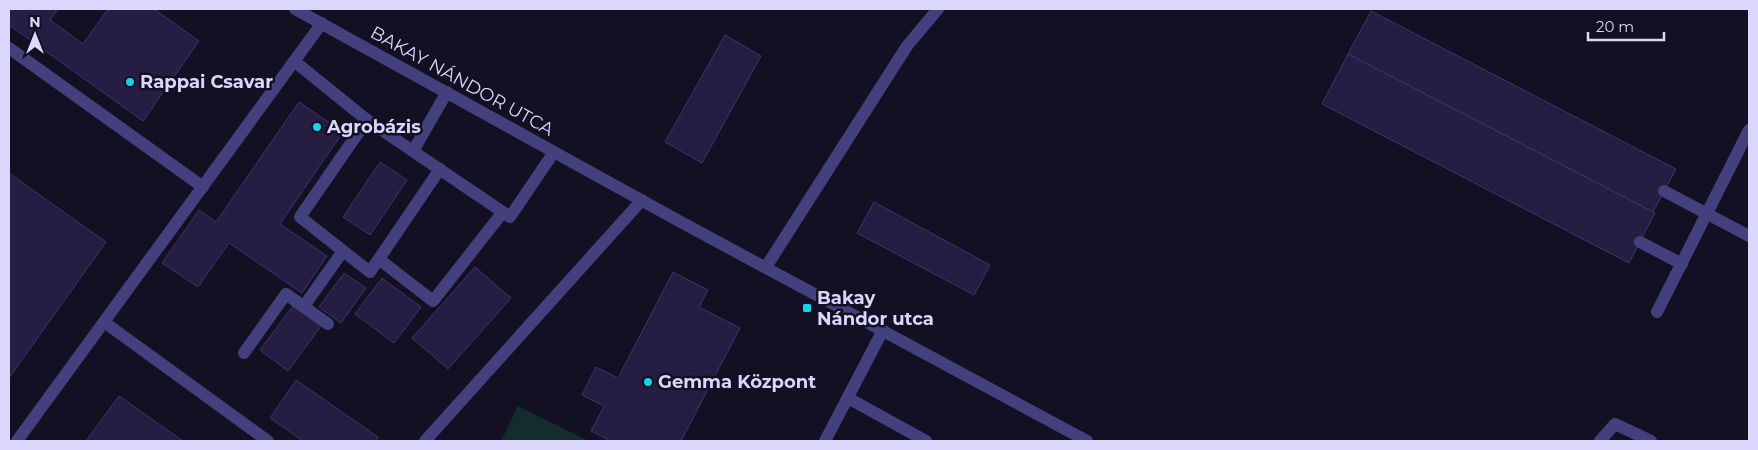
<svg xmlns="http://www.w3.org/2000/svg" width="1758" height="450" viewBox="0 0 1758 450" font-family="Montserrat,sans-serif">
	<rect width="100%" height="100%" fill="#141023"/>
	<polygon fill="#142c2c" points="518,406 589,441 501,441"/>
	<g fill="#261e42" stroke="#3e336c">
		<polygon points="9,9 58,9 50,20 83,44 108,9 154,9 199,41 143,121 9,25"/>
		<polygon points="1371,11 1676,169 1653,212 1348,54"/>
		<polygon points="725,35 761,56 702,163 665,142"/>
		<polygon points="1348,54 1655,213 1629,263 1322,104"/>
		<polygon points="299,102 343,132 280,224 327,256 302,293 229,243 198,287 162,263 199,210 216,222"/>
		<polygon points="380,162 407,180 370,235 343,217"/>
		<polygon points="9,173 106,242 9,378"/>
		<polygon points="874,202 990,265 974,295 857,233"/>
		<polygon points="475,267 511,298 448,369 412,338"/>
		<polygon points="673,272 708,290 699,307 740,328 681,441 611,441 591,431 604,406 582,395 596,367 618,378"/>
		<polygon points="344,273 366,288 341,323 319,307"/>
		<polygon points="382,278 421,307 394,343 355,314"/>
		<polygon points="293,306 321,326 288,371 260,350"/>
		<polygon points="296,380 378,437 376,441 303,441 270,418"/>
		<polygon points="119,396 183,441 86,441"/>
	</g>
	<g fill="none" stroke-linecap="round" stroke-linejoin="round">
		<g stroke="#43407d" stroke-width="12">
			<polyline points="9,48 203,187"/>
			<polyline points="294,61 367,120 510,217 554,152"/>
			<polyline points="367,120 300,217 370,272 440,169"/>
			<polyline points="413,151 447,92"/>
			<polyline points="1664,191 1749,236"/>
			<polyline points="1640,242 1682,264"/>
			<polyline points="380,260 433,301 503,212"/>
			<polyline points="766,267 907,46 938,9"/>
			<polyline points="304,306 343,251"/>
			<polyline points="1657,312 1749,130"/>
			<polyline points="104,322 268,441"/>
			<polyline points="244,353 286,294 328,324"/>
			<polyline points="848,398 926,441"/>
			<polyline points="17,441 322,23"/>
			<polyline points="425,441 642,200"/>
			<polyline points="825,441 883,330"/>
			<polyline points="1600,441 1615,424 1651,441"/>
		</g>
		<polyline stroke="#43407d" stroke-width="12" points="295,9 679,221 1087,441"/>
	</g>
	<g fill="#16d1e8" stroke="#141023" stroke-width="2">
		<circle cx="130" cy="82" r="5"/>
		<circle cx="317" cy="127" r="5"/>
		<rect x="802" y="303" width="10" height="10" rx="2.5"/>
		<circle cx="648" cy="382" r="5"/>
	</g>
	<g text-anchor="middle" stroke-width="5" stroke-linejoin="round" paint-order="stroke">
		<g font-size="18" fill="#dbd6fb" stroke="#141023">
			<text transform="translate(462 81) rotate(29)" y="6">BAKAY NÁNDOR UTCA</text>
		</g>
		<g font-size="18" font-weight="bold" fill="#dbd6fb" stroke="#141023" text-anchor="start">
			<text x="140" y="88">Rappai Csavar</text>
			<text x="327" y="133">Agrobázis</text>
			<text x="817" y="304">Bakay<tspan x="817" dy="21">Nándor utca</tspan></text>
			<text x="658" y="388">Gemma Központ</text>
		</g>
	</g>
	<rect width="1758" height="450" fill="none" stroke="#dbd6fb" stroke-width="20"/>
	<g transform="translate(35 35)" stroke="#141023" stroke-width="4" paint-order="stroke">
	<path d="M0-4L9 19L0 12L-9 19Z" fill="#dbd6fb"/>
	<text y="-8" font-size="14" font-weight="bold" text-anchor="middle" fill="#dbd6fb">N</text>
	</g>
	<path d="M1588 32v8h76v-8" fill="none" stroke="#dbd6fb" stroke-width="2.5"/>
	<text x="1596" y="32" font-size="15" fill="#dbd6fb" stroke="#141023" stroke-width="4" paint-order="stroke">20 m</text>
</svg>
